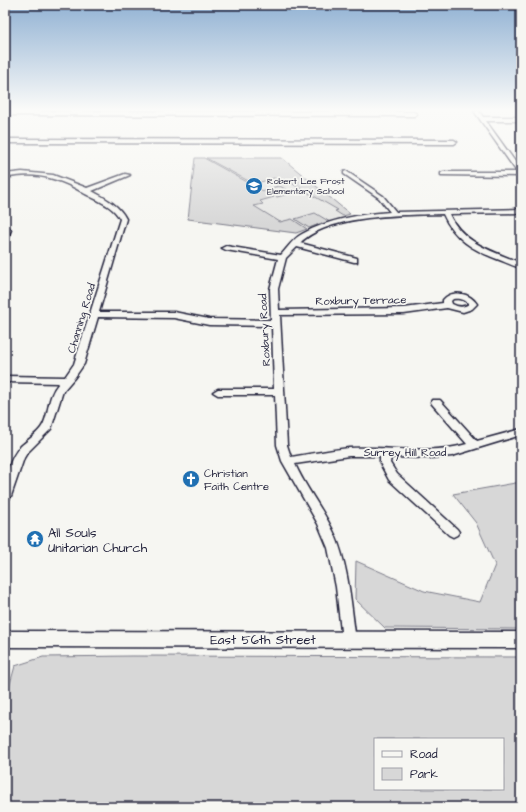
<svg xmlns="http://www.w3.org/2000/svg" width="526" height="812" viewBox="0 0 526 812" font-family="'Architects Daughter',sans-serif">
	<rect width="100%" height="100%" fill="#f6f6f2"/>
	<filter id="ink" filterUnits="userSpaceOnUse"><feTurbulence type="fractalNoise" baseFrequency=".025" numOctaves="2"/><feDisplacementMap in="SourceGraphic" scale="8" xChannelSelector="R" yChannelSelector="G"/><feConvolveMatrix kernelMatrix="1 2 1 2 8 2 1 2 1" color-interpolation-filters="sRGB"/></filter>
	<g filter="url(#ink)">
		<polygon fill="#e6e6e4" points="195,158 282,158 351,215 331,221 298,234 188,219"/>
		<g fill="#d7d7d7" stroke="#7c7c89" fill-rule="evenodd">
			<polygon points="195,158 204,158 274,197 260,201 263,204 254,206 280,222 292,219 307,229 296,233 188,219"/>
			<polygon points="206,158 282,158 350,214 343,216 335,211 338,210 291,183 285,185 274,178 254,184"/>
			<polygon points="278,186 280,186 292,193 277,197 264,190"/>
			<polygon points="315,213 330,222 312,229 310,228 322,223 309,228 295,219"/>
			<polygon points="521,482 521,629 385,628 355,599 356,561 424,591 480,602 495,565 476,523 453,494"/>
			<path d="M131 656 521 657V807H5V702L15 666 43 657ZM375 739H503V789H375Z"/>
		</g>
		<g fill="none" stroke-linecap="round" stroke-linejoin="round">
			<g stroke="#22223b" stroke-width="3">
				<g id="minor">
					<polygon points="5,111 414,112 417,114 414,116 5,115"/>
					<polygon points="474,111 479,111 483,117 521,117 521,121 486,121 521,170 521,176 441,175 441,173 443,172 517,172"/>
					<polygon points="5,139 454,140 457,142 454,144 5,143"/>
					<path d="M22 172 53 175 87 188 125 174 130 175 92 191C105 198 119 205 126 219L99 312H174L209 319 271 320 270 289 278 259 226 250 222 248 226 246 281 255C288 247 294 238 302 234 329 219 360 214 390 212L379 198 344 174V172L346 171 383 196 396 212 521 209V213L449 214C463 244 493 251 521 263V268C513 266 505 262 497 259 473 250 454 239 443 214 404 215 329 214 300 243L357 258V262H354L297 247 286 258 278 289 279 310 404 308 443 303V300C452 289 470 293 477 304L472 309 463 312 447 308 404 314 280 315 287 445 291 457C310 454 330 450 349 448 389 446 428 455 467 444L432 404 431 402 432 400H440L477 441 521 429V435L452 456 430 458 391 457 390 463 397 474 457 529 459 532 457 535 453 537 449 535 389 480 380 463V456H349L295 464C306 489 324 510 335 535 349 568 351 605 356 640L354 644 349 646 344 644 342 640 336 587 328 548 318 524 282 461 277 445 275 395H218L213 392 218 389H274L272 326 209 325 174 318 98 317 84 364 75 377 63 391 51 429 27 453 24 458 11 496 9 499 5 500C5 482 7 461 20 447 26 441 35 436 41 428 50 416 46 397 59 383L5 382V376L65 377 74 364 120 219C112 204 95 200 82 192 59 178 33 171 5 178V174ZM453 299C459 298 465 299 469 304 463 308 458 307 452 304L451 301Z"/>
					<polygon points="5,225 7,226 11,230 8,237 5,237"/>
				</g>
			</g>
			<g stroke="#22223b" stroke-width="3">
				<polygon id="major" points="5,631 521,632 521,648 5,647"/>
			</g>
			<use href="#minor" fill="#f6f6f2" fill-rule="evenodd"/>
			<use href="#major" fill="#f6f6f2" fill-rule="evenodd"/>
		</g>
	</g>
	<linearGradient id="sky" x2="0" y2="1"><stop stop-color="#90b1d3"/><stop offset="0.49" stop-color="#fbfbf9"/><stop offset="1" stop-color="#fbfbf9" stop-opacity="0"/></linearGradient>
	<rect width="526" height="225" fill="url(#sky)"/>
	<defs>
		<g id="school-disc" transform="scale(0.9)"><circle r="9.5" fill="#1f6fb2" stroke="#f6f6f2"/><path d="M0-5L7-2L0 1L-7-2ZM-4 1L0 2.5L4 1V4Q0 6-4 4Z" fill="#fff"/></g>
		<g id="church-disc" transform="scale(0.9)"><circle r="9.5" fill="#1f6fb2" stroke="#f6f6f2"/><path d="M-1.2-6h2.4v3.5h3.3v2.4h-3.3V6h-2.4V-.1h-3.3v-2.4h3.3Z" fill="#fff"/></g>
		<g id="temple-disc" transform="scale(0.9)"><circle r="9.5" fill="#1f6fb2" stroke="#f6f6f2"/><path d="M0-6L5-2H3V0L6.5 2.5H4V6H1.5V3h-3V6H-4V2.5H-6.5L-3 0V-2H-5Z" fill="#fff"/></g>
	</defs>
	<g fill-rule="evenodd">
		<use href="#school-disc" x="254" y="186"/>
		<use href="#church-disc" x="191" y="479"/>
		<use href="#temple-disc" x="35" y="539"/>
	</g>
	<g text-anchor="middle" stroke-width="3.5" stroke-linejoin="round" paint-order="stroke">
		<g font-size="9" fill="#22223b" stroke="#f6f6f2" text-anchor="start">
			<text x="267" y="184">Robert Lee Frost<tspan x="267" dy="10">Elementary School</tspan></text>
		</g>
		<g font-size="11" fill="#22223b" stroke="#f6f6f2">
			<text transform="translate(361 300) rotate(-1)" y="4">Roxbury Terrace</text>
			<text transform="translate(81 318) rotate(-73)" y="4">Channing Road</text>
			<text transform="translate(264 330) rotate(-93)" y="4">Roxbury Road</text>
			<text x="405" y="456">Surrey Hill Road</text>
		</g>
		<g font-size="11" fill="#22223b" stroke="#f6f6f2" text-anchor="start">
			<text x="204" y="477">Christian<tspan x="204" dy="13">Faith Centre</tspan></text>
		</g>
		<g font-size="13" fill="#22223b" stroke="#f6f6f2" text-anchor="start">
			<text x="48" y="537">All Souls<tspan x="48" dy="15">Unitarian Church</tspan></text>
		</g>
		<g font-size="13" fill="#22223b" stroke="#f6f6f2">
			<text x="263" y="644">East 56th Street</text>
		</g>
	</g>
	<rect width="526" height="812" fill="none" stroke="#f6f6f2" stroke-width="20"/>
	<rect x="10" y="10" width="506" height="792" fill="none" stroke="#22223b" stroke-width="1.5" filter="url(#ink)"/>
	<rect x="374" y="738" width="130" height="52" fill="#f6f6f2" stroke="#a1a1a9"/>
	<rect x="382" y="751" width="20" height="6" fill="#f6f6f2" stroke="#a1a1a9"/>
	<text x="410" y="758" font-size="12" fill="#22223b">Road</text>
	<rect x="382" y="768" width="20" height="12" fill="#d7d7d7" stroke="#a1a1a9"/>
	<text x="410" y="778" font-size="12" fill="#22223b">Park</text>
</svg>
